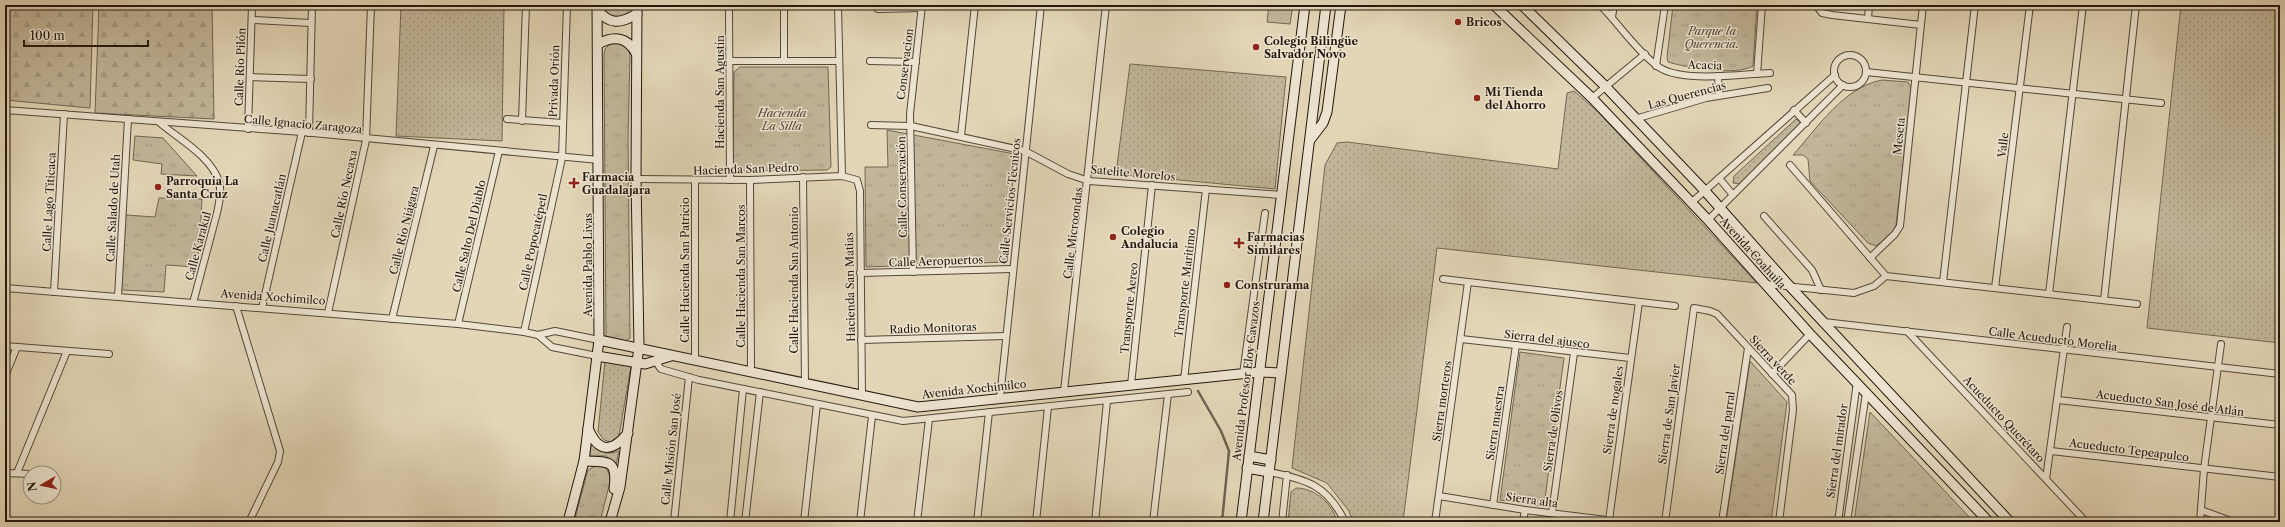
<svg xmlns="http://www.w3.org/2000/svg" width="2285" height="527" viewBox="0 0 2285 527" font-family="'Libre Caslon Text',serif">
	<defs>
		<pattern id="grass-dots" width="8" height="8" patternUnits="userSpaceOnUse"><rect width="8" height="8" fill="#c2b69a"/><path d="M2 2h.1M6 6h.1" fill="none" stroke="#a69c84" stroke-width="1.8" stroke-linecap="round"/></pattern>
		<pattern id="forest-firs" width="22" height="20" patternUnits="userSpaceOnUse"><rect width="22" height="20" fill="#c2b69a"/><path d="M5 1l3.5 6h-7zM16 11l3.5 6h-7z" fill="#a69c84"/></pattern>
		<pattern id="park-tufts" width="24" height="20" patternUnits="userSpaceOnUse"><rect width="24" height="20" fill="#c2b69a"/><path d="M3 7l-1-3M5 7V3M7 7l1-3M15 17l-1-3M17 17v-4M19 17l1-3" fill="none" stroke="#a69c84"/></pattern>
	</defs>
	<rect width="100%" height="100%" fill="#e3d6b7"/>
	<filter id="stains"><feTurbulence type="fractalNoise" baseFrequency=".005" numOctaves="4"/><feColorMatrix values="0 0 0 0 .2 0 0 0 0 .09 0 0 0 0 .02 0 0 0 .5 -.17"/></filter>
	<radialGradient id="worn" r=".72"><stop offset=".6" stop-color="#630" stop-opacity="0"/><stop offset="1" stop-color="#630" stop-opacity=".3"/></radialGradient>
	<g fill="url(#grass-dots)" stroke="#726754">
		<polygon points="401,5 504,5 502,141 396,136"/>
		<polygon points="2181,5 2280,5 2280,343 2147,328"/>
		<polygon points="1130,64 1286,77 1275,189 1116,174"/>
		<polygon points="1574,91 1598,112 1757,283 1437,248 1403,522 1353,522 1349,511 1327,483 1292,468 1325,165 1337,143 1347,142 1558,169 1567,93"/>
		<polygon points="1796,119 1800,122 1800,125 1740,184 1733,183 1734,176"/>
		<polygon points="605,361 631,366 619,436 611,442 604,440 598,432"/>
		<path d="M592 442C599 451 607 456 619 451L616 464 606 456H589Z"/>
		<path d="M1296 488C1315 488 1333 504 1337 522H1288L1291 492Z"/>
	</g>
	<g fill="url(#forest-firs)" stroke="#726754">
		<polygon points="5,5 93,5 90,108 5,100"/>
		<polygon points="99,5 212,5 214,119 95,113"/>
	</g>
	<g fill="url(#park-tufts)" stroke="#726754">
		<path d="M603 5H631C629 22 605 21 603 5Z"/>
		<path d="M1673 5H1757L1753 66C1736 76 1687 68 1668 62L1667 57Z"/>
		<path d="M611 43C621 43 629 45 630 56L628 137 630 338 626 341 606 336 604 55 605 49Z"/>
		<polygon points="740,67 828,67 831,167 827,170 736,171 733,166 734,72"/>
		<path d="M1882 80 1908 82 1912 90 1896 225 1892 233 1876 246 1868 243 1810 181 1808 159 1803 155H1793C1818 127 1844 87 1882 80Z"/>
		<polygon points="887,130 1015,154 1006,262 866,267 865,167 888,167"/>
		<polygon points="135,136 163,138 197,176 161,174 162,164 133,160"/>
		<polygon points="159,198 202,199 200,241 196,267 166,265 164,292 121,290 126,215 155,217"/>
		<polygon points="1520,352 1564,358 1544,506 1500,500"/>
		<polygon points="1750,361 1787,402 1771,522 1726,522"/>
		<polygon points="1870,412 1974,522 1854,522"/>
		<polygon points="597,465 606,468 611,478 600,522 574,522 588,470"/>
	</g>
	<polygon fill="#c2b69a" stroke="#726754" points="1269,5 1293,5 1290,24 1267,22"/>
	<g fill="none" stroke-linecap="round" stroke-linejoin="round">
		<polyline stroke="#6f6352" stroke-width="2.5" points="1198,391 1221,431 1229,451 1222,522"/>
		<g stroke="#534839" stroke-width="8">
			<g id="street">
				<polyline points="729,5 730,180"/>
				<polyline points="784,5 784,60"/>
				<polyline points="838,5 842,176"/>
				<path d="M1600 5C1619 24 1635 49 1656 65 1678 84 1742 74 1770 73"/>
				<polyline points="1816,5 1822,13 1832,15 1921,25"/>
				<polyline points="878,9 922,8"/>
				<polyline points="1612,17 1614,5"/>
				<polyline points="1868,19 1869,5"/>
				<polyline points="252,20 311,23"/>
				<circle cx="1850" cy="71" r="16"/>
				<polyline points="729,61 839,61"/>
				<polyline points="870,61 916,62"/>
				<polyline points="1656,66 1665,5"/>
				<polyline points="1866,72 2161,103"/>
				<polyline points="1757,74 1762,5"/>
				<polyline points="1718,76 1719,95"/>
				<polyline points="250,77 311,79"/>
				<polyline points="1592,98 1645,54"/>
				<polyline points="5,110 302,132 599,160"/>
				<polyline points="1794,110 1806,123"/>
				<polyline points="507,119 563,123"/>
				<polyline points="1635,119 1706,98 1768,88"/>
				<polyline points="522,121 526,5"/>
				<path d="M160 123C179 139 212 157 219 182 222 192 219 203 217 213L193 303"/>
				<polyline points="871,125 911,126 1025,151 1068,174 1089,181 1282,195"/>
				<polyline points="248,129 252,5"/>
				<polyline points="309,133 312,5"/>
				<polyline points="961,136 975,5"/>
				<polyline points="1790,165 1886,276 2137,304"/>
				<polyline points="803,177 805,383"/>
				<polyline points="1719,178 1733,195"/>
				<polyline points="636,179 750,180 842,176 857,180 860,191 862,394"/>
				<polyline points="750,180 751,371"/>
				<polyline points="1691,203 1835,75"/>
				<polyline points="1764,216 1812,270 1821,290"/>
				<polyline points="1708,220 1843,85"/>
				<polyline points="1870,258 1895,234 1900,226 1923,5"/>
				<polyline points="913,272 910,114 922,5"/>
				<polyline points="860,273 1012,269"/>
				<polyline points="1443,279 1675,306"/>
				<polyline points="1943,282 1975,5"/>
				<polyline points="1766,284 1854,293 1874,286 1886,276"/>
				<polyline points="5,288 458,324 524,332 538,335 552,347 597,356"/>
				<polyline points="1995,288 2030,5"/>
				<polyline points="54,292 64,114"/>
				<polyline points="2049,294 2083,5"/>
				<polyline points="118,297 128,119"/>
				<polyline points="2104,300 2136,5"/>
				<polyline points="236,306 280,451 278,462 249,522"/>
				<polyline points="262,308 302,132"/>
				<polyline points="328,313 366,140 371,5"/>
				<polyline points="392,319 434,146"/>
				<polyline points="1824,322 2280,374"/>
				<polyline points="458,324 499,151"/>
				<polyline points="1907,331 2086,522"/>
				<polyline points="524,332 562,158 567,5"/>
				<polyline points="538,335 555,331 599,340"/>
				<polyline points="1461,339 1630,358"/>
				<polyline points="861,340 1006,336"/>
				<polyline points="5,346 109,354"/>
				<polyline points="658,357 658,365 661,369 699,380 903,421 1188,392"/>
				<polyline points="695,360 695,181"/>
				<polyline points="1243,374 1265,213"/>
				<polyline points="1772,374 1810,334"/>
				<polyline points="5,376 17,347"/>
				<polyline points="1184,380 1206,189"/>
				<polyline points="1131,385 1152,185"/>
				<polyline points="1064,391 1106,5"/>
				<polyline points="1000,398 1041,5"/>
				<polyline points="2058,400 2280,425"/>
				<polyline points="2051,451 2280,477"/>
				<path d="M1269 472C1307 479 1328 486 1345 522"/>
				<polyline points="5,473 30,474"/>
				<polyline points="17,473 67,351"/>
				<polyline points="2046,479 2067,327"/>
				<polyline points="1439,496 1525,510 1623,522"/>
				<polyline points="1493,505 1516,345"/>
				<polyline points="2201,510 2231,521 2243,522"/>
				<polyline points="1552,513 1574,353"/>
				<polyline points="1609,520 1639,302"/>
				<polyline points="674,522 689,377"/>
				<polyline points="730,522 743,389"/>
				<polyline points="745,522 760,392"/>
				<polyline points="804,522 817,404"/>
				<polyline points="860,522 872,416"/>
				<polyline points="917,522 929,419"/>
				<polyline points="977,522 989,412"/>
				<polyline points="1036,522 1048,407"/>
				<polyline points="1095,522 1107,401"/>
				<polyline points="1153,522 1168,394"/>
				<polyline points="1282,522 1287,475"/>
				<polyline points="1435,522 1468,282"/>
				<polyline points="1523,522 1525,510"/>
				<polyline points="1665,522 1694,308 1710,311 1717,314 1792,395 1793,410 1779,522"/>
				<polyline points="1722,522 1748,348"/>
				<polyline points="1838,522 1857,382"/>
				<polyline points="1847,522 1866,393"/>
				<polyline points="2200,522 2204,469 2221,344"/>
			</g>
		</g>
		<g stroke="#23180f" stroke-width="11">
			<g id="secondary">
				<polyline points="1494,5 1592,98 1708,220 1810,334 1989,522"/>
				<polyline points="1522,5 1605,86 1705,191 1785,281 2010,522"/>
				<path d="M597 9C609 25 620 24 637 14"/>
				<path d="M598 44C614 35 627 37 636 53"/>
				<polyline points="1310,140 1323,123 1327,112 1341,5"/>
				<polyline points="599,340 918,407 1259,372 1281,373"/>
				<polyline points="597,356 645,364 671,356"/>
				<path d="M588 428C598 453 612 453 628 433"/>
				<polyline points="1249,456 1271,460"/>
				<path d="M584 461C607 462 618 458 614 489"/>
				<polyline points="1247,468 1269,472"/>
				<polyline points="568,522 584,461 599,340 597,5"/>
				<polyline points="610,522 620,487 639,347 636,179 637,5"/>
				<polyline points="1241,522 1305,5"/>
				<polyline points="1263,522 1326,5"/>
			</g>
		</g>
		<use href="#street" stroke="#ede4d0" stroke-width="6"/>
		<use href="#secondary" stroke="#ede4d0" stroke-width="9"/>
	</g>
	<g fill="#8f2418" stroke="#ede4d0" stroke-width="1.5">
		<circle cx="1458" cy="22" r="4"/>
		<circle cx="1256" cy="47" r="4"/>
		<circle cx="1477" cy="98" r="4"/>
		<path d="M572 177h4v4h4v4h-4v4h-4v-4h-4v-4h4z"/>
		<circle cx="158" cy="187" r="4"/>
		<circle cx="1113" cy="237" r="4"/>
		<path d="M1237 237h4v4h4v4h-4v4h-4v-4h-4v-4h4z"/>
		<circle cx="1227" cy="285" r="4"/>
	</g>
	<g text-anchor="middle" stroke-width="3" stroke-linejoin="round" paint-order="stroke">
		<g font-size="11" font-weight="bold" fill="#23180f" stroke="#ede4d0" text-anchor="start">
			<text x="1466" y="26">Bricos</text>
			<text x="1264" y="45">Colegio Bilingüe<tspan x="1264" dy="13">Salvador Novo</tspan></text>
			<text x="1485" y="96">Mi Tienda<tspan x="1485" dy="13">del Ahorro</tspan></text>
			<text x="582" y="181">Farmacia<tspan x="582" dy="13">Guadalajara</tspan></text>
			<text x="166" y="185">Parroquia La<tspan x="166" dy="13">Santa Cruz</tspan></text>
			<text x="1121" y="235">Colegio<tspan x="1121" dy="13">Andalucía</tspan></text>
			<text x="1247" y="241">Farmacias<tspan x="1247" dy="13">Similares</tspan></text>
			<text x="1235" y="289">Construrama</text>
		</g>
		<g font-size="11" font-style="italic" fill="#534739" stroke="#ede4d0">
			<text x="1712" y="35">Parque la<tspan x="1712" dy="13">Querencia.</tspan></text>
			<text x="782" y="117">Hacienda<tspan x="782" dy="13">La Silla</tspan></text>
		</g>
		<g font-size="11" fill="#23180f" stroke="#ede4d0">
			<text transform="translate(905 64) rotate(-83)" y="4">Conservacion</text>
			<text transform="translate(1705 65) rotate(2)" y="4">Acacia</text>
			<text transform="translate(240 67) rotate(-88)" y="4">Calle Río Pilón</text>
			<text transform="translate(554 81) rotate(-88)" y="4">Privada Orión</text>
			<text transform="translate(720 92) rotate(-90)" y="4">Hacienda San Agustín</text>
			<text transform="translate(1687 95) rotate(-15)" y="4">Las Querencias</text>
			<text transform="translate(303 124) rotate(5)" y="4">Calle Ignacio Zaragoza</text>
			<text transform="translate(1899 136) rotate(-84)" y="4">Meseta</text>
			<text transform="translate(2003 145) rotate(-83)" y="4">Valle</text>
			<text transform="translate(746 169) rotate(-2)" y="4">Hacienda San Pedro</text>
			<text transform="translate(1133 173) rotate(5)" y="4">Satelite Morelos</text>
			<text transform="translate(902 187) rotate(-91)" y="4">Calle Conservación</text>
			<text transform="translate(344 194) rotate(-78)" y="4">Calle Río Necaxa</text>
			<text transform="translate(1010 201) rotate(-84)" y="4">Calle Servicios Técnicos</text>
			<text transform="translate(49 202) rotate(-87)" y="4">Calle Lago Titicaca</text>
			<text transform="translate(113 208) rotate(-87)" y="4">Calle Salado de Utah</text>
			<text transform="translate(272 218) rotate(-77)" y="4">Calle Juanacatlán</text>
			<text transform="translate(404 230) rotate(-76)" y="4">Calle Río Niágara</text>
			<text transform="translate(1073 233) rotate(-83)" y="4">Calle Microondas</text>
			<text transform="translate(469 236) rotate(-77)" y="4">Calle Salto Del Diablo</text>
			<text transform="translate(533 242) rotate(-78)" y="4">Calle Popocatépetl</text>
			<text transform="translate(198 246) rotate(-75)" y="4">Calle Karakul</text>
			<text transform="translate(1753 253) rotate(48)" y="4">Avenida Coahuila</text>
			<text transform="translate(936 261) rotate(-2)" y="4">Calle Aeropuertos</text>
			<text transform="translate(588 265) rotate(-90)" y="4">Avenida Pablo Livas</text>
			<text transform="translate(685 270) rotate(-90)" y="4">Calle Hacienda San Patricio</text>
			<text transform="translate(741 276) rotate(-90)" y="4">Calle Hacienda San Marcos</text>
			<text transform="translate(794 280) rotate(-90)" y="4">Calle Hacienda San Antonio</text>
			<text transform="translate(1185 283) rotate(-83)" y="4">Transporte Maritimo</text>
			<text transform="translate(850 287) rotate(-91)" y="4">Hacienda San Matias</text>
			<text transform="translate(273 297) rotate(4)" y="4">Avenida Xochimilco</text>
			<text transform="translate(1129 308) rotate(-84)" y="4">Transporte Aereo</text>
			<text transform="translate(933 328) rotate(-2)" y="4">Radio Monitoras</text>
			<text transform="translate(1547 339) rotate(7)" y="4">Sierra del ajusco</text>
			<text transform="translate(2053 339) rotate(7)" y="4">Calle Acueducto Morelia</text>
			<text transform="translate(1773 360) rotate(47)" y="4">Sierra verde</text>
			<text transform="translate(1246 381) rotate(-83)" y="4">Avenida Profesor Eloy Cavazos</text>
			<text transform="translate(974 389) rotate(-6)" y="4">Avenida Xochimilco</text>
			<text transform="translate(1442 401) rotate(-82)" y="4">Sierra morteros</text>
			<text transform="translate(2170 403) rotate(7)" y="4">Acueducto San José de Atlán</text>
			<text transform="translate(1613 410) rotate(-82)" y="4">Sierra de nogales</text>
			<text transform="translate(1669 414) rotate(-82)" y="4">Sierra de San Javier</text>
			<text transform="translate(2004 419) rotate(47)" y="4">Acueducto Querétaro</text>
			<text transform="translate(1495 423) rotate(-82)" y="4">Sierra maestra</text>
			<text transform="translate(1553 431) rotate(-82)" y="4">Sierra de Olivos</text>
			<text transform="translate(1725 433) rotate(-82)" y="4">Sierra del parral</text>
			<text transform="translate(671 449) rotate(-84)" y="4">Calle Misión San José</text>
			<text transform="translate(2129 450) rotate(7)" y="4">Acueducto Tepeapulco</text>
			<text transform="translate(1837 451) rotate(-82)" y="4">Sierra del mirador</text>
			<text transform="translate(1532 500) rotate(8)" y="4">Sierra alta</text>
		</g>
	</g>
	<rect width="2285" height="527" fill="none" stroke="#e3d6b7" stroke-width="20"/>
	<rect x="6" y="6" width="2273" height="515" fill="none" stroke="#23180f" stroke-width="2"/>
	<rect x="10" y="10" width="2265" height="507" fill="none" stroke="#23180f"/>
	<g transform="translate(42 485) rotate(261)"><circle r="19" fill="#ede4d0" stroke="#9c9283"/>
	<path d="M0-3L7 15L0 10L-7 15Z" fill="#8f2418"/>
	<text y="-6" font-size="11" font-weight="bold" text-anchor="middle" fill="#23180f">N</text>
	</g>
	<path d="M24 40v6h124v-6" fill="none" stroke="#23180f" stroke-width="2"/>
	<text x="30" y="40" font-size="12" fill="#23180f" stroke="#ede4d0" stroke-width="3" paint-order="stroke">100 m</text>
	<rect width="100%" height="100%" filter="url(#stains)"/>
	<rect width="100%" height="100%" fill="url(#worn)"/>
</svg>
